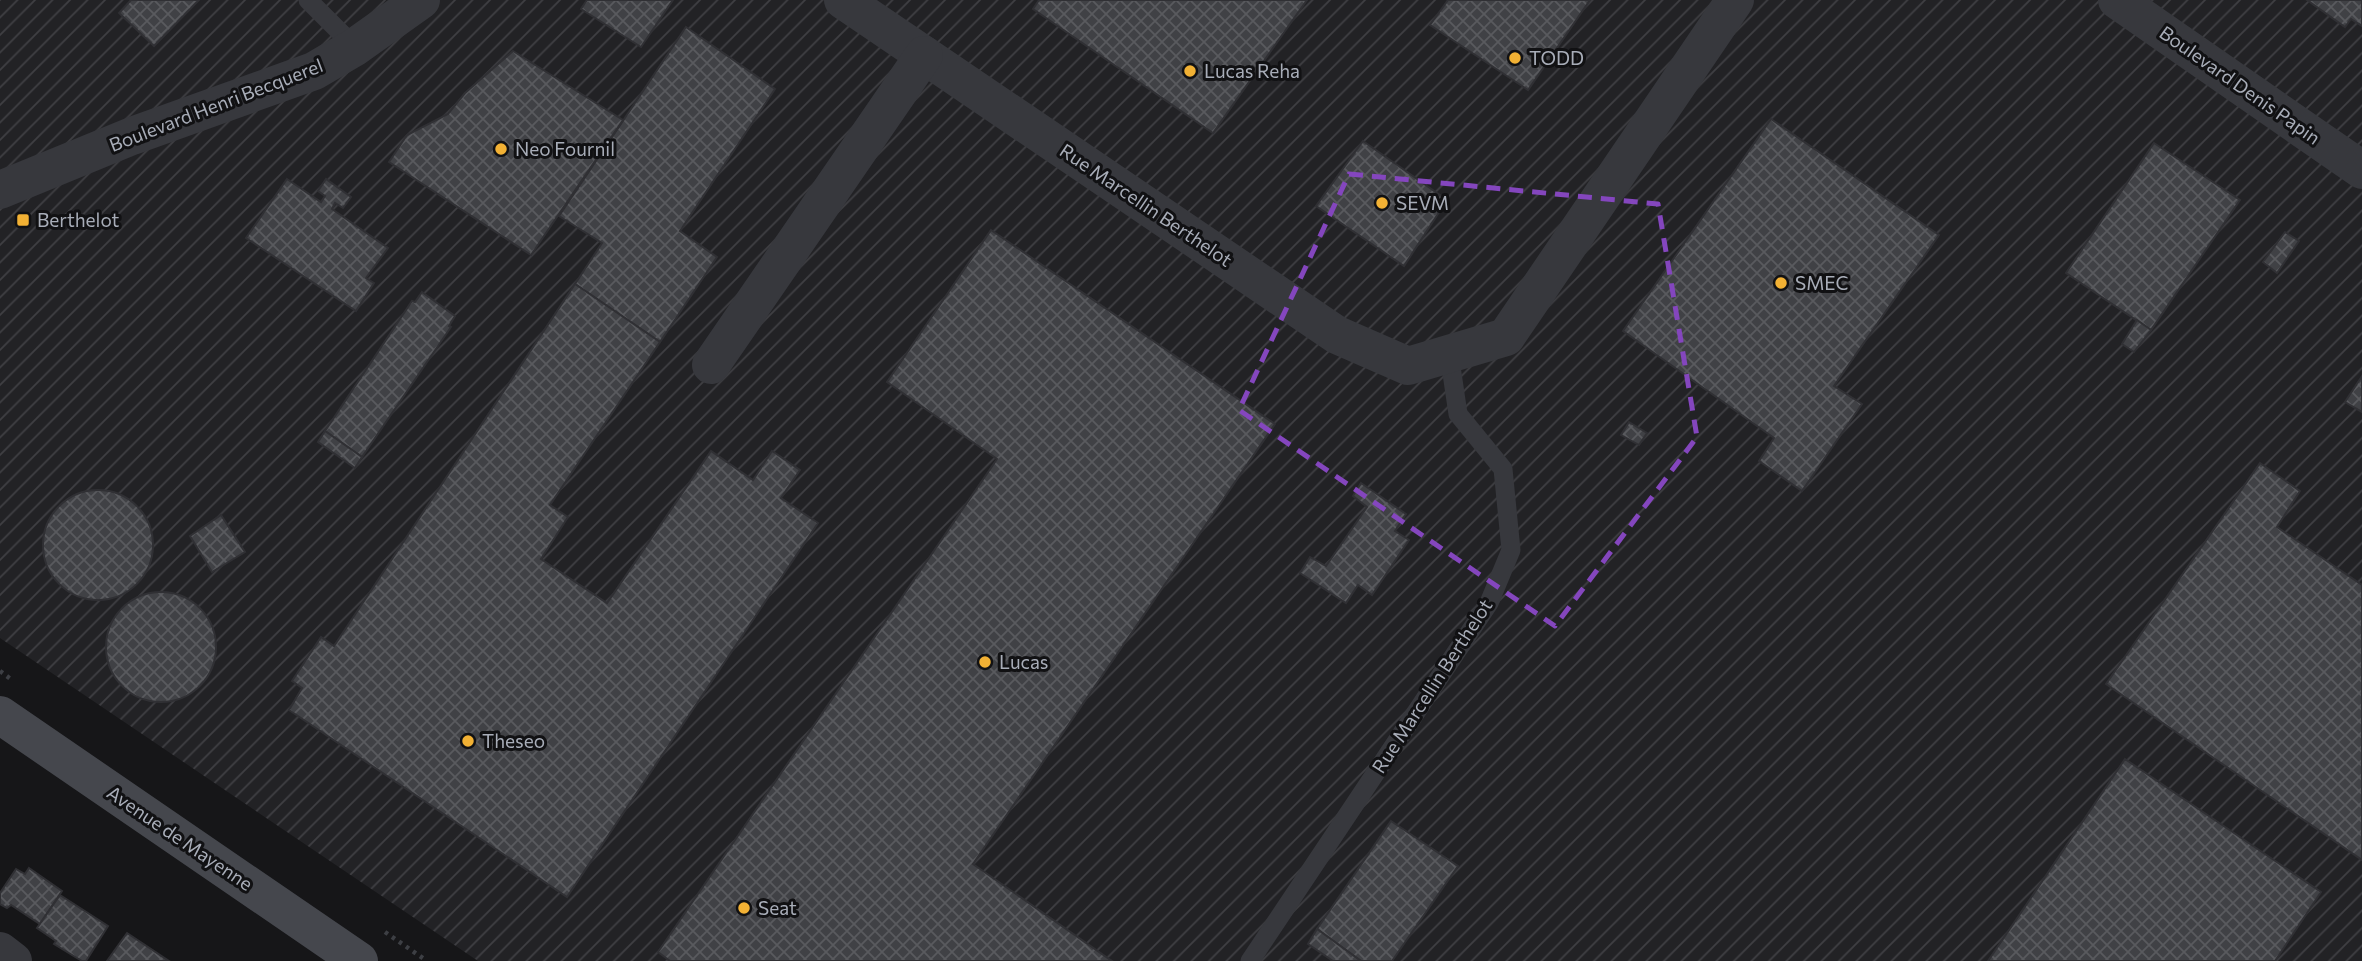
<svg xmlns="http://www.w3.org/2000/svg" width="2362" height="961" viewBox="0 0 2362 961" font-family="Commissioner,sans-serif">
	<defs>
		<pattern id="industrial-furrows" width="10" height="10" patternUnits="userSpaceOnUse" patternTransform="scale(1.75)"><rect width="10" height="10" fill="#222225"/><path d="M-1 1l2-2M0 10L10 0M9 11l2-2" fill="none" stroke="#3f3f43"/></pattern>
		<pattern id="building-cross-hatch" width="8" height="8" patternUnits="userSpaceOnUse" patternTransform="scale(1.75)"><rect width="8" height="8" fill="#404145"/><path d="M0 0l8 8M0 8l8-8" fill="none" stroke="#595a5e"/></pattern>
	</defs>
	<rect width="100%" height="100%" fill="#161618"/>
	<polygon fill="url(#industrial-furrows)" points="0,0 2362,0 2362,961 478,961 0,638"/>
	<g fill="url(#building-cross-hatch)" stroke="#303034" stroke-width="2">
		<polygon points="131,0 199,0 154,46 119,13"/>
		<polygon points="587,0 673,0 641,47 581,9"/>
		<polygon points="1039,0 1307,0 1213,133 1033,9"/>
		<polygon points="1448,0 1590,0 1528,90 1430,25"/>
		<polygon points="2307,0 2362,0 2362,26 2351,19 2345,27"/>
		<polygon points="686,27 775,89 680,231 717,257 660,342 575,284 602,243 559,216"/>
		<polygon points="513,51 623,120 531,255 389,162 407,135 448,114 465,93"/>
		<polygon points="1771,119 1939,235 1834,386 1862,404 1802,491 1759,461 1774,438 1623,331"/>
		<polygon points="1363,141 1447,200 1404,266 1316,206"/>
		<polygon points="2154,143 2240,200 2151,330 2066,273"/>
		<polygon points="287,179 321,202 325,196 318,191 326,179 351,197 343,208 335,203 332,209 388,248 366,278 374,283 356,311 246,238"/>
		<polygon points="991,230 1275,424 973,864 1112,961 670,961 658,952 997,459 887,382"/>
		<polygon points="2285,232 2299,241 2277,273 2263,262"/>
		<polygon points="575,284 660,342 550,505 568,517 541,559 607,603 711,451 753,480 772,451 800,470 781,498 818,523 567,897 289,710 302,688 292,681 321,637 334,646"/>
		<polygon points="422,292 455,316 449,326 451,327 362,457 325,431 412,301 415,302"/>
		<polygon points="2137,320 2151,330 2134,352 2122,344"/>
		<polygon points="2362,376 2362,412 2345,402"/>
		<polygon points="1629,422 1647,433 1639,445 1621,435"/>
		<polygon points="325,431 362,457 355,468 318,442"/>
		<polygon points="2260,463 2300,491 2277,527 2362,585 2362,860 2106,684"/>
		<polygon points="1361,483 1406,514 1395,531 1409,540 1372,595 1358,585 1346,603 1300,573 1310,557 1326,566 1367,507 1353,496"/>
		<circle cx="98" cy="545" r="55"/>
		<polygon points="221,515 245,552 212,572 190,536"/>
		<circle cx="161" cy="647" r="55"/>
		<polygon points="2125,759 2321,892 2275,961 1988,961"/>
		<polygon points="1391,821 1458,866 1392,961 1361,961 1317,929"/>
		<polygon points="29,868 62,891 40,924 11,905 7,908 0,904 0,893 16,869 25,874"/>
		<polygon points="60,895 108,926 86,961 82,961 54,944 56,941 37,928"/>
		<polygon points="1317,929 1361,961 1333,961 1308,944"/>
		<polygon points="127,933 169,961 107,961"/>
	</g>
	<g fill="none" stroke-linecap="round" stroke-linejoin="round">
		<g stroke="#3d3f44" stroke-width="4.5" stroke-dasharray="3.5 5" stroke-linecap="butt">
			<polyline points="0,671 12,680"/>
			<polyline points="385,932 427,961"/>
		</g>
		<g stroke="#37383d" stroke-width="19">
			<polyline points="308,0 355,47"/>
			<polyline points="1250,961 1489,603 1511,550 1503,469 1458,414 1449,353"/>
		</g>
		<g stroke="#37383d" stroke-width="38">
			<polyline points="843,0 1337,335 1408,366 1506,337 1735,0"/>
			<polyline points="2117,0 2362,170"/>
			<polyline points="711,365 924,55"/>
			<polyline points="0,951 13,961"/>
		</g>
		<polyline stroke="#37383d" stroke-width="38" points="0,190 132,136 314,71 355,47 421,0"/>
		<polyline stroke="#45474d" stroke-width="38" points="0,715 359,961"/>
	</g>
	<path fill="none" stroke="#8446be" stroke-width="5" stroke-dasharray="14 9" stroke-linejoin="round" d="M1349 174 1658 204 1697 437 1555 626 1239 410Z"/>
	<g fill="#f2b134" stroke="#111113" stroke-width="2.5">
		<circle cx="1515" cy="58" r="7"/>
		<circle cx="1190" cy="71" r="7"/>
		<circle cx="501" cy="149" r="7"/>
		<circle cx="1382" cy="203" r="7"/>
		<rect x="16" y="213" width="14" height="14" rx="3.5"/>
		<circle cx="1781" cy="283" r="7"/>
		<circle cx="985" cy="662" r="7"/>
		<circle cx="468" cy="741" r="7"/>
		<circle cx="744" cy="908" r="7"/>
	</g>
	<g text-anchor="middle" stroke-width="6" stroke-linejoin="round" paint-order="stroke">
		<g font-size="19" fill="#a8adb8" stroke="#111113" text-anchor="start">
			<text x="1529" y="65">TODD</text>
			<text x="1204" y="78">Lucas Reha</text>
			<text x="515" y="156">Neo Fournil</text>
			<text x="1396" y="210">SEVM</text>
			<text x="37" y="227">Berthelot</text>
			<text x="1795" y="290">SMEC</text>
			<text x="999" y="669">Lucas</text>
			<text x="482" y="748">Theseo</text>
			<text x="758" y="915">Seat</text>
		</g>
		<g font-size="19" fill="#a8adb8" stroke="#111113">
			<text transform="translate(2240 85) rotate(35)" y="7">Boulevard Denis Papin</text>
			<text transform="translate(216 105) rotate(-21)" y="7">Boulevard Henri Becquerel</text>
			<text transform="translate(1146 205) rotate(34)" y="7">Rue Marcellin Berthelot</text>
			<text transform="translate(1432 686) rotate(-57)" y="7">Rue Marcellin Berthelot</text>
			<text transform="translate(180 838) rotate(34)" y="7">Avenue de Mayenne</text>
		</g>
	</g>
</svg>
